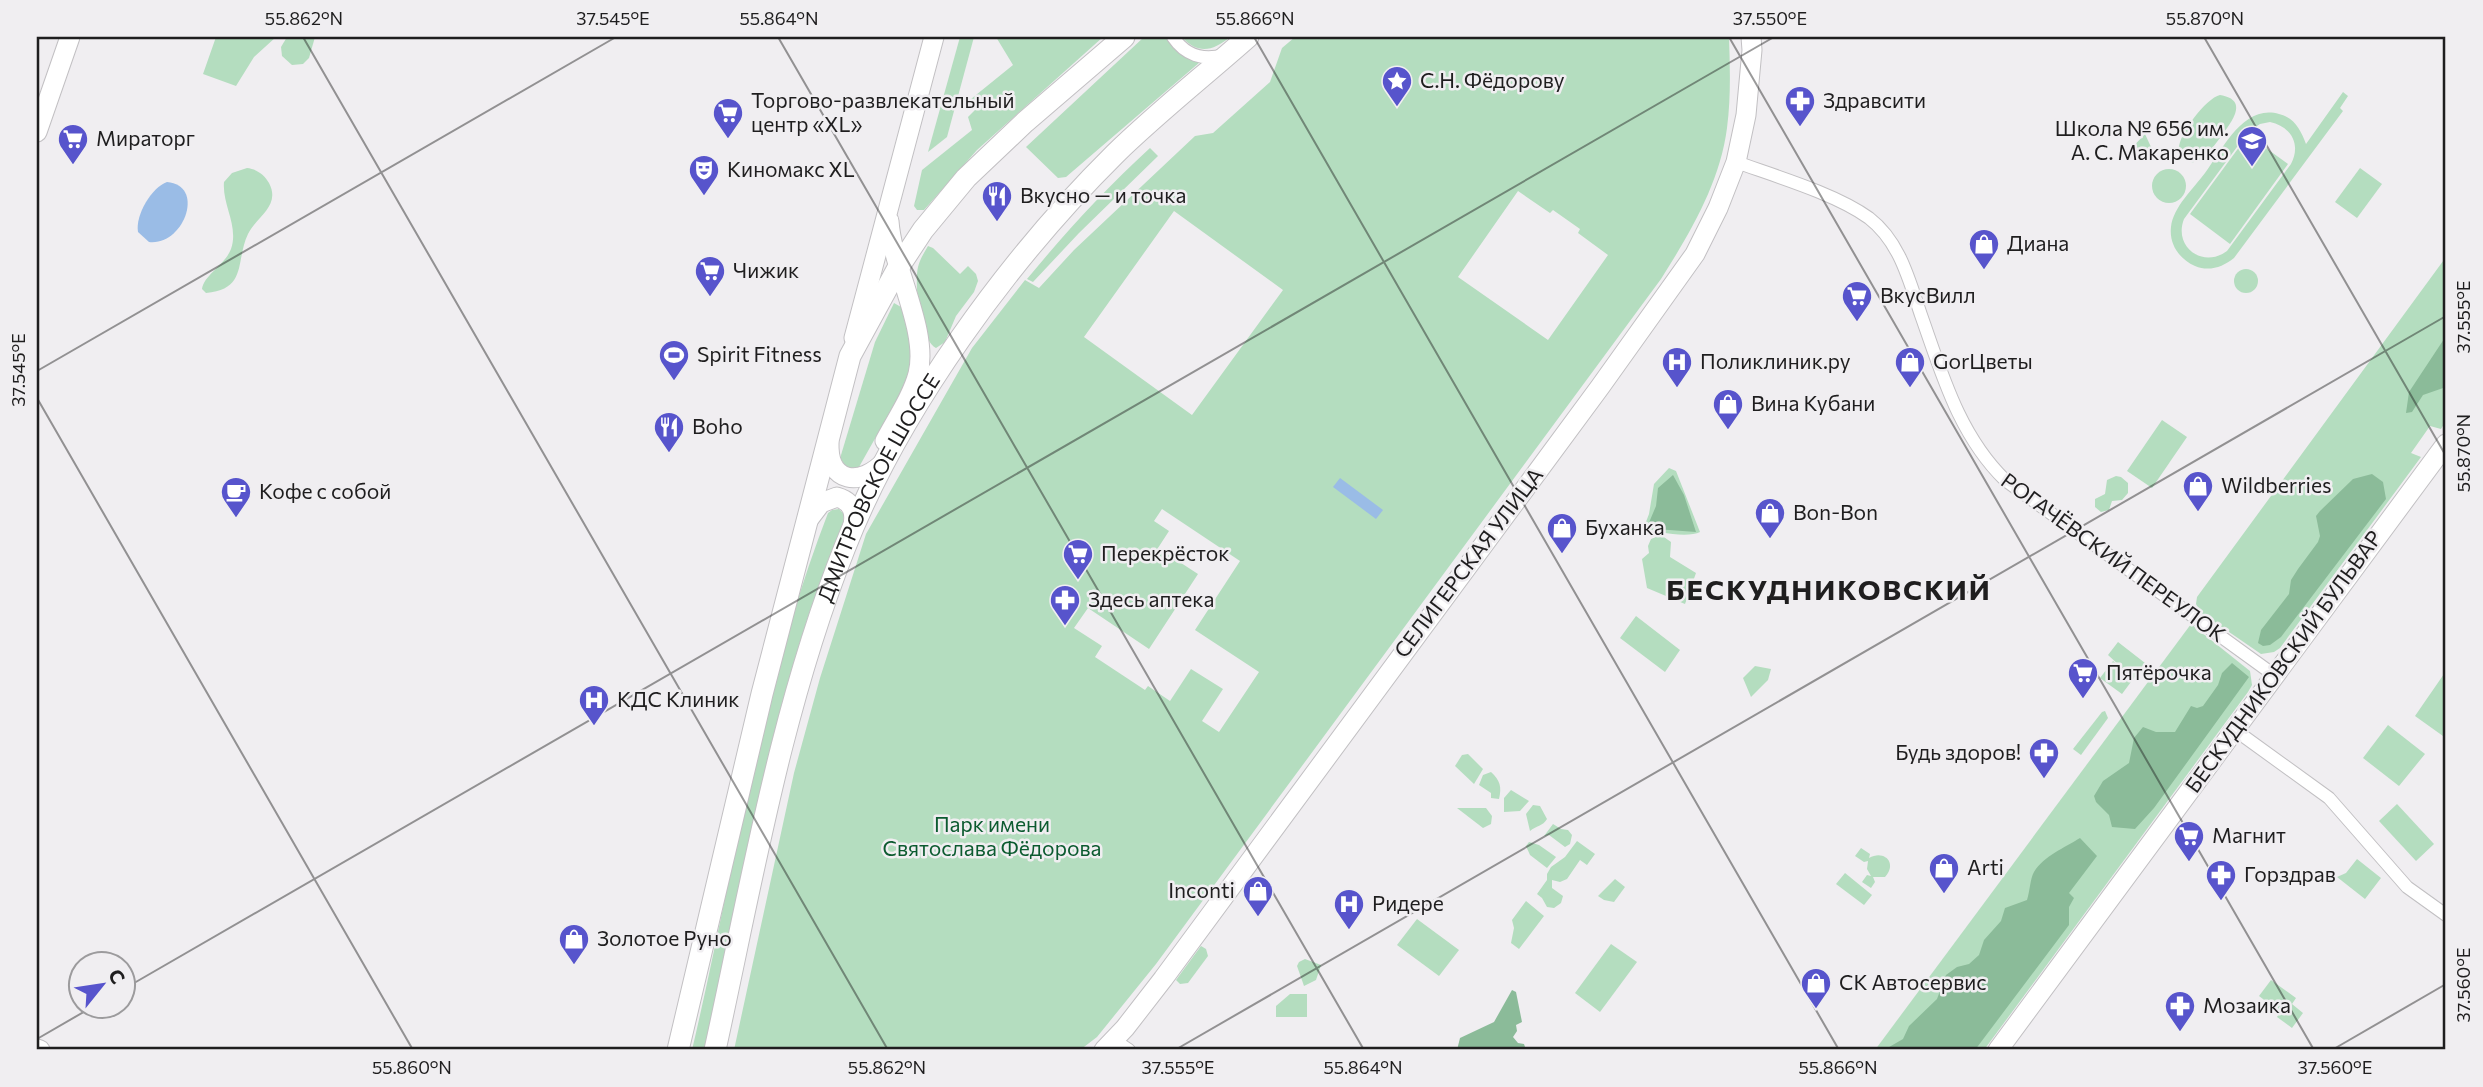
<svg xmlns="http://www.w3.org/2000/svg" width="2483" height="1087" viewBox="0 0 2483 1087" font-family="Commissioner,sans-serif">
	<rect width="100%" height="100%" fill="#f0eef1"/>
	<g fill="#b4ddbf" fill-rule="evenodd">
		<polygon points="216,37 276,37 254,57 236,86 203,74"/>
		<polygon points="287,37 315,37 309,58 303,64 292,65 282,56 281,47"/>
		<polygon points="960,37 974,37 947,137 928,152"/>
		<polygon points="996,37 1103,37 977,150 924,210 917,210 914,206 922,170 972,130 968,117 976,109 971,99 1013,65"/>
		<path d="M1144 37H1166C1174 51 1185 59 1200 62L1066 177 1058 178 1026 147Z"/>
		<path d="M1182 37H1230C1213 51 1198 55 1182 37Z"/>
		<path d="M1295 37H1729C1730 67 1731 98 1727 128 1720 183 1690 233 1661 279L1156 964 1097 1037 1080 1050H734L794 773 820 678 866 534 972 348 1025 280 1039 288 1074 250 1195 136 1213 133 1270 82 1282 48ZM1518 191 1550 213 1553 210 1580 229 1578 233 1608 255 1548 340 1458 277ZM1174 211 1283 290 1192 415 1084 337ZM1162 509 1240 561 1195 630 1259 672 1219 732 1202 721 1223 689 1191 669 1170 701 1148 686 1145 690 1095 657 1102 646 1074 628 1088 608 1149 649 1198 574 1158 548 1169 531 1154 521Z"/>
		<path d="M2343 92 2348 96 2340 108 2343 111 2234 258C2223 267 2209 272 2195 266 2179 259 2169 244 2171 227 2173 207 2194 188 2205 173 2223 149 2243 104 2279 114 2295 118 2301 131 2306 144ZM2270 122C2292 127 2301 145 2291 164L2227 251C2203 269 2173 247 2184 219L2248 132 2260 124Z"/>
		<path d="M2220 95C2251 100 2230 124 2220 138 2209 152 2192 178 2179 149 2178 135 2206 98 2220 95Z"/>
		<polygon points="2145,134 2151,147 2147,156 2139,159 2125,155"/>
		<polygon points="2248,135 2288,164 2230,244 2190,214"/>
		<path d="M1150 148 1158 156 1079 233 1033 282 1027 279C1066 232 1105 189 1150 148Z"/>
		<path d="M247 168C256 169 264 174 269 183 281 206 257 216 248 234 235 261 248 289 206 293L202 289C204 275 225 265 231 249 239 226 222 205 224 182L232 173Z"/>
		<polygon points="2360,168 2382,184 2357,218 2335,202"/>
		<circle cx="2169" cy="186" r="17"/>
		<path d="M928 246 933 248 960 274 968 266 976 274 978 281 974 292 956 316 945 342 936 348C920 340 914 284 918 267 920 259 924 253 928 246Z"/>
		<polygon points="2446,257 2446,404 2444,407 2446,408 2446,421 2441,429 2430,426 2411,453 2421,457 2280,648 2274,652 2261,654 2200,612 2196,604 2197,597"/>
		<circle cx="2246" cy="281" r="12"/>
		<polygon points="894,303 901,307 911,340 913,350 909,378 859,467 847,469 841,459 841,455 875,342"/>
		<polygon points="2162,420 2187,437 2152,488 2127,471"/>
		<path d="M1669 468 1676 471 1700 532C1689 538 1655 533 1644 527L1649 514 1654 484Z"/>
		<polygon points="2116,476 2121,477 2128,483 2128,493 2122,500 2112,501 2109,510 2101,512 2095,507 2095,499 2105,494 2107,480"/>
		<path d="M839 509 844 514 843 523C772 692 744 873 704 1050H692C734 871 761 686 828 513L832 510Z"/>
		<polygon points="1661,535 1671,542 1670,557 1696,573 1685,604 1647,588 1642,559 1649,553 1648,546 1651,539"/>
		<polygon points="1636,616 1680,650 1665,672 1620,638"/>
		<polygon points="2191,624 2250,671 2252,685 2248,692 1984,1050 1875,1050"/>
		<polygon points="2118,642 2145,663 2122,694 2100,678 2113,661 2120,666 2108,655"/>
		<polygon points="1755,666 1771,669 1768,680 1751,697 1743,678"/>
		<polygon points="2446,671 2446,732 2443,736 2415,716"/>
		<polygon points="2105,711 2108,718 2081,755 2073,749 2102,712"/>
		<polygon points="2388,725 2425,754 2399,786 2363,758"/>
		<polygon points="1468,754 1483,769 1474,784 1455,766 1462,755"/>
		<path d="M1491 772C1500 780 1502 787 1499 799L1491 798V793L1479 785 1483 775Z"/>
		<polygon points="1511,790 1529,801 1520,811 1504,812 1504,798"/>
		<polygon points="2397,804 2434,844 2416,861 2379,821"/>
		<path d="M1533 805 1540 806 1547 819C1543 826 1536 826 1530 831L1526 814Z"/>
		<polygon points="1457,808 1486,808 1492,816 1491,824 1483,828"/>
		<polygon points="1553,824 1561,829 1568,830 1572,835 1570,844 1565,847 1549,835 1544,836"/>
		<polygon points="1577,841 1595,854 1587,865 1580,860 1567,879 1560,882 1552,880 1552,888 1563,896 1561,903 1554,908 1547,907 1542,898 1537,894 1547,880 1547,874 1551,867 1565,857"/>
		<polygon points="1529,842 1539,845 1556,857 1547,868 1530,855 1526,846"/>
		<path d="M1861 848 1870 854 1869 858C1884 849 1898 863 1885 877H1873L1875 882 1871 888 1862 882 1867 875 1871 876 1867 869 1868 861 1864 862 1855 856Z"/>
		<polygon points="2357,859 2381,878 2365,899 2337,877 2346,873"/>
		<polygon points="1845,873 1872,895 1864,905 1836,884"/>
		<polygon points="1615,879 1625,887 1614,902 1604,900 1598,896"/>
		<polygon points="1526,901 1544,916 1519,949 1511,943 1514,928 1512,920"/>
		<polygon points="1417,919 1459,950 1439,976 1397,945"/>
		<polygon points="1611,944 1637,962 1600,1012 1575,993"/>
		<polygon points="1201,946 1206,949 1208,956 1188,983 1180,984 1176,980"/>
		<polygon points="1305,959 1321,965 1316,980 1304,986 1297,966 1299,962"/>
		<polygon points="2271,980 2296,998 2292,1004 2303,1013 2292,1028 2277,1017 2280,1012 2259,996"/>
		<polygon points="1290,994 1307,994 1307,1017 1276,1017 1276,1006"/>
	</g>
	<g fill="#8bbb99">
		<polygon points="2446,336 2446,387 2423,395 2412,412 2406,413 2409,392"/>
		<polygon points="2372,474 2383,482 2386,499 2281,637 2270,645 2263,646 2258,643 2261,630 2289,594 2291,580 2298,569 2318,542 2320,536 2316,516 2320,511 2353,479"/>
		<polygon points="1673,475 1684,495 1696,532 1656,529 1648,525 1656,506 1658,488"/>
		<polygon points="2232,663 2249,677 2154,808 2135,829 2112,827 2109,815 2096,802 2094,796 2103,781 2129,763 2134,738 2143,727 2156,732 2175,732 2191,706 2197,708 2203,706 2218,685 2222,673"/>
		<path d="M2080 838 2097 856 2069 893 2074 898 2069 907V925L1975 1050H1884L1903 1039 1909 1026 1937 999 1946 975 1957 967 1969 964 1979 955 1984 940 2001 921 2005 908 2027 900C2030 891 2030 879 2034 872 2044 856 2064 848 2080 838Z"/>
		<polygon points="1512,990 1516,992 1522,1022 1516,1025 1517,1031 1513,1037 1518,1043 1524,1044 1526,1050 1457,1050 1460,1038 1494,1022"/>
	</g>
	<g fill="#9abce6">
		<path d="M167 182C206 185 184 246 149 242L138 232C135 215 152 187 167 182Z"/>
		<polygon points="1340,478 1383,510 1376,519 1333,487"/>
	</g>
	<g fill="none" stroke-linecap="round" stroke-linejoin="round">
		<g stroke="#c2c0c3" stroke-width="14">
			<g id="street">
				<path d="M1173 37C1185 55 1203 61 1224 55"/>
				<path d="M1736 162C1775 176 1836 194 1869 218 1900 242 1909 280 1921 315 1942 374 1959 435 2005 480L2274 675"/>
				<polyline points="2235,730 2329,798 2407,887 2446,915"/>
				<polyline points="1114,1040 1129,1050"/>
			</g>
		</g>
		<g stroke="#c2c0c3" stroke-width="21">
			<g id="secondary">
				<polyline points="37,132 70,37"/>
				<polyline points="854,338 934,37"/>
				<path d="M885 441C896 420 912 397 918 374 929 330 892 268 889 221"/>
				<path d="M829 443C828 484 861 487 885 461"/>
				<path d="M808 520 821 503 837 497C854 502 856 514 852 530"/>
				<polyline points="37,1049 40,1050"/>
				<polyline points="1104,1050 1125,1028 1163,979 1600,387 1695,254 1718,208 1736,162 1746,115 1752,50 1751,37"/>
				<polyline points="1998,1050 2446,444"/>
			</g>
		</g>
		<g stroke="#c2c0c3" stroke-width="23">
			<g id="primary">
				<polyline points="678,1050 762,694 850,356 898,268 923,230 966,178 1025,122 1124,37"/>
				<path id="s1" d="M715 1050C752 881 781 708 845 547 900 408 1009 259 1115 154 1157 113 1204 76 1248 37"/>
			</g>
		</g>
		<use href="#street" stroke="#fff" stroke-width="12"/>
		<use href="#secondary" stroke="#fff" stroke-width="19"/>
		<use href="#primary" stroke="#fff" stroke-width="21"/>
	</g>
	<path fill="none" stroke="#1f1e1f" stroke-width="2" stroke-opacity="0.45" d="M303 37 888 1050M778 37 1364 1050M1254 37 1839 1050M1729 37 2314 1050M2204 37 2446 456M37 371 616 37M37 398 413 1050M122 990 1774 37M37 1039 94 1006M1175 1050 2446 316M2332 1050 2446 984"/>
	<defs>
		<g id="sight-pin" transform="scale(1.575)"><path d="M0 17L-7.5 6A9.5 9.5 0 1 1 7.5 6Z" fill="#5754cc" stroke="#f0eef1"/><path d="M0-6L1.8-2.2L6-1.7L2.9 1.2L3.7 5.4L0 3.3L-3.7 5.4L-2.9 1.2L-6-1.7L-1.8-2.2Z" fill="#fff"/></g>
		<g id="pharmacy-pin" transform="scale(1.575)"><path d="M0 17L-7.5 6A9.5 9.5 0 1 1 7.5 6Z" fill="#5754cc" stroke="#f0eef1"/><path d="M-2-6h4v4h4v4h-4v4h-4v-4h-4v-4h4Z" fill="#fff"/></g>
		<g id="supermarket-pin" transform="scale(1.575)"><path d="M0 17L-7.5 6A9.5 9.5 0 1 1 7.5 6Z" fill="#5754cc" stroke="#f0eef1"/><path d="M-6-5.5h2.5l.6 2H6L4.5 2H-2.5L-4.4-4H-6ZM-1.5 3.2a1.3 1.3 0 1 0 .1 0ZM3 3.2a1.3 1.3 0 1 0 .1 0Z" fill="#fff"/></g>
		<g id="school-pin" transform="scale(1.575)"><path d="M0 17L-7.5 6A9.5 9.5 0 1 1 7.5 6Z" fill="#5754cc" stroke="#f0eef1"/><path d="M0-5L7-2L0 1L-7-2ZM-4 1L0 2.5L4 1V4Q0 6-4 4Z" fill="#fff"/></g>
		<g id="theatre-pin" transform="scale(1.575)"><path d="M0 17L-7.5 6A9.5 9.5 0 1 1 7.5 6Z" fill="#5754cc" stroke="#f0eef1"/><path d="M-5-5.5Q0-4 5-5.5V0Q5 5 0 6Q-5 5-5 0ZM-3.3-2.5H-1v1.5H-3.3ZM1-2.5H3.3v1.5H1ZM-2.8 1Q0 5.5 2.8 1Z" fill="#fff"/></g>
		<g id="restaurant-pin" transform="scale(1.575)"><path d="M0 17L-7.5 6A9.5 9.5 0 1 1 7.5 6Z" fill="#5754cc" stroke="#f0eef1"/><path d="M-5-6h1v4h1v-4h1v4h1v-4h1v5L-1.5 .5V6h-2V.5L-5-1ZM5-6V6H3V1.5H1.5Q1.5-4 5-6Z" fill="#fff"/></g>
		<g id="shop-pin" transform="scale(1.575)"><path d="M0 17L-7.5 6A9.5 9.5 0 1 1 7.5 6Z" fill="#5754cc" stroke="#f0eef1"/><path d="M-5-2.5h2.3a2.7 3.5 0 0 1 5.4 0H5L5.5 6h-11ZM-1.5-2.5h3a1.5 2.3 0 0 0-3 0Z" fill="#fff"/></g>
		<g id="stadium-pin" transform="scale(1.575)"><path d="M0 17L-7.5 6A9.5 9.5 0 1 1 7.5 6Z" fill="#5754cc" stroke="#f0eef1"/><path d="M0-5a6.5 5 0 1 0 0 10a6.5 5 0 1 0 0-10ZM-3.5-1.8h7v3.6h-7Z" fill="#fff"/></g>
		<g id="hospital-pin" transform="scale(1.575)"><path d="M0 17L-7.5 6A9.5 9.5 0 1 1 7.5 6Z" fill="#5754cc" stroke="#f0eef1"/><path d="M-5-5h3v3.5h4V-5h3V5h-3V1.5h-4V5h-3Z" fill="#fff"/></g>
		<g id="cafe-pin" transform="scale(1.575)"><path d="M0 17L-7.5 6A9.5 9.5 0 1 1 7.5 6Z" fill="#5754cc" stroke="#f0eef1"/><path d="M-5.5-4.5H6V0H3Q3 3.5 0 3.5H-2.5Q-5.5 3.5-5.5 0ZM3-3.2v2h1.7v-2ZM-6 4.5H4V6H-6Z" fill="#fff"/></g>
	</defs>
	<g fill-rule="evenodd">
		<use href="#sight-pin" x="1397" y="81"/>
		<use href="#pharmacy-pin" x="1800" y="101"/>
		<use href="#supermarket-pin" x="728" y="113"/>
		<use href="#supermarket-pin" x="73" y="139"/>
		<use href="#school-pin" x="2252" y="141"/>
		<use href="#theatre-pin" x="704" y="170"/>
		<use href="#restaurant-pin" x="997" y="196"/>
		<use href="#shop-pin" x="1984" y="244"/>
		<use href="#supermarket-pin" x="710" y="271"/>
		<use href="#supermarket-pin" x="1857" y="296"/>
		<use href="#stadium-pin" x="674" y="355"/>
		<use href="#hospital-pin" x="1677" y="362"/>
		<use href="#shop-pin" x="1910" y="362"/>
		<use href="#shop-pin" x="1728" y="404"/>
		<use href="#restaurant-pin" x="669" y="427"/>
		<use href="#shop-pin" x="2198" y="486"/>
		<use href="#cafe-pin" x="236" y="492"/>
		<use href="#shop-pin" x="1770" y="513"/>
		<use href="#shop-pin" x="1562" y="528"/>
		<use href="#supermarket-pin" x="1078" y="554"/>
		<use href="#pharmacy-pin" x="1065" y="600"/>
		<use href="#supermarket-pin" x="2083" y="673"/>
		<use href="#hospital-pin" x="594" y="700"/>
		<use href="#pharmacy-pin" x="2044" y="753"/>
		<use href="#supermarket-pin" x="2189" y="836"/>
		<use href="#shop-pin" x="1944" y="868"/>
		<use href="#pharmacy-pin" x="2221" y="875"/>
		<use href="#shop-pin" x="1258" y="891"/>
		<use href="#hospital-pin" x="1349" y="904"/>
		<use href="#shop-pin" x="574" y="939"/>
		<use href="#shop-pin" x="1816" y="983"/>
		<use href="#pharmacy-pin" x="2180" y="1006"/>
	</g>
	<g text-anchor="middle" stroke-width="5" stroke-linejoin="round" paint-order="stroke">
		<g font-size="21" fill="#1f1e1f" stroke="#f0eef1" text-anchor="start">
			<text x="1420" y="88">С.Н. Фёдорову</text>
			<text x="751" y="108">Торгово-развлекательный<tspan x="751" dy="24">центр «XL»</tspan></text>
			<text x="1823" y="108">Здравсити</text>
			<text x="2229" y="136" text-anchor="end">Школа № 656 им.<tspan x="2229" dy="24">А. С. Макаренко</tspan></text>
			<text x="96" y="146">Мираторг</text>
			<text x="727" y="177">Киномакс XL</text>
			<text x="1020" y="203">Вкусно — и точка</text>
			<text x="2007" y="251">Диана</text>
			<text x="733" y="278">Чижик</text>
			<text x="1880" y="303">ВкусВилл</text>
			<text x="697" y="362">Spirit Fitness</text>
			<text x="1700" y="369">Поликлиник.ру</text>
			<text x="1933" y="369">GorЦветы</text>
			<text x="1751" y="411">Вина Кубани</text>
			<text x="692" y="434">Boho</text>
			<text x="2221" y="493">Wildberries</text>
			<text x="259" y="499">Кофе с собой</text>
			<text x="1793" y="520">Bon-Bon</text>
			<text x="1585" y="535">Буханка</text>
			<text x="1101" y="561">Перекрёсток</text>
			<text x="1088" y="607">Здесь аптека</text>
			<text x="2106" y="680">Пятёрочка</text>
			<text x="617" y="707">КДС Клиник</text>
			<text x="2021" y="760" text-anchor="end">Будь здоров!</text>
			<text x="2212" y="843">Магнит</text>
			<text x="1967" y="875">Arti</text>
			<text x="2244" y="882">Горздрав</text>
			<text x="1235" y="898" text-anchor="end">Inconti</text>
			<text x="1372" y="911">Ридере</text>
			<text x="597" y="946">Золотое Руно</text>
			<text x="1839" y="990">СК Автосервис</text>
			<text x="2203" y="1013">Мозаика</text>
		</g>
		<g font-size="21" fill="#1f1e1f" stroke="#f0eef1">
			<text dy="7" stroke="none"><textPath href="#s1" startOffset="588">ДМИТРОВСКОЕ ШОССЕ</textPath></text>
			<text transform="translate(2113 558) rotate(36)" y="7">РОГАЧЁВСКИЙ ПЕРЕУЛОК</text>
			<text transform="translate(1469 563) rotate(-53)" y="7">СЕЛИГЕРСКАЯ УЛИЦА</text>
			<text transform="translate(2284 662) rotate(-54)" y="7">БЕСКУДНИКОВСКИЙ БУЛЬВАР</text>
		</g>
		<g font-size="21" fill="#0c5b30" stroke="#f0eef1">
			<text x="992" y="832">Парк имени<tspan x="992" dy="24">Святослава Фёдорова</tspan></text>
		</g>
		<g font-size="28" font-weight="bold" letter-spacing="2" fill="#1f1e1f" stroke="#f0eef1">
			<text x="1829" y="600">БЕСКУДНИКОВСКИЙ</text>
		</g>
	</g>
	<rect width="2483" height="1087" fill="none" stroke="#f0eef1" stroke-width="77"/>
	<g transform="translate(102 985) rotate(60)"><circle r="33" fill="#f0eef1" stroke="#9c9b9d" stroke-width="2"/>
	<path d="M0-5L12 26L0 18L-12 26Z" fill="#5754cc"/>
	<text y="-10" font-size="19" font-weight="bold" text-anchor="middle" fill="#1f1e1f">С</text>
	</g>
	<rect x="38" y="38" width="2406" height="1010" fill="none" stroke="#1f1e1f" stroke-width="2.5"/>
	<g font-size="18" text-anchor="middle" fill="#1f1e1f">
		<text x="304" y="25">55.862°N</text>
		<text x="613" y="25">37.545°E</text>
		<text x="779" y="25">55.864°N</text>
		<text x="1255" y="25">55.866°N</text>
		<text x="1770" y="25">37.550°E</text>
		<text x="2205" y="25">55.870°N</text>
		<text transform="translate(2464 317) rotate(-90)" y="6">37.555°E</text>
		<text transform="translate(19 370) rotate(-90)" y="6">37.545°E</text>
		<text transform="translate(2464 453) rotate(-90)" y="6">55.870°N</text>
		<text transform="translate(2464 985) rotate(-90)" y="6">37.560°E</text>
		<text x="412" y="1074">55.860°N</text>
		<text x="887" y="1074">55.862°N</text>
		<text x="1178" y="1074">37.555°E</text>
		<text x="1363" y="1074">55.864°N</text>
		<text x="1838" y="1074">55.866°N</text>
		<text x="2335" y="1074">37.560°E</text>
	</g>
</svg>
